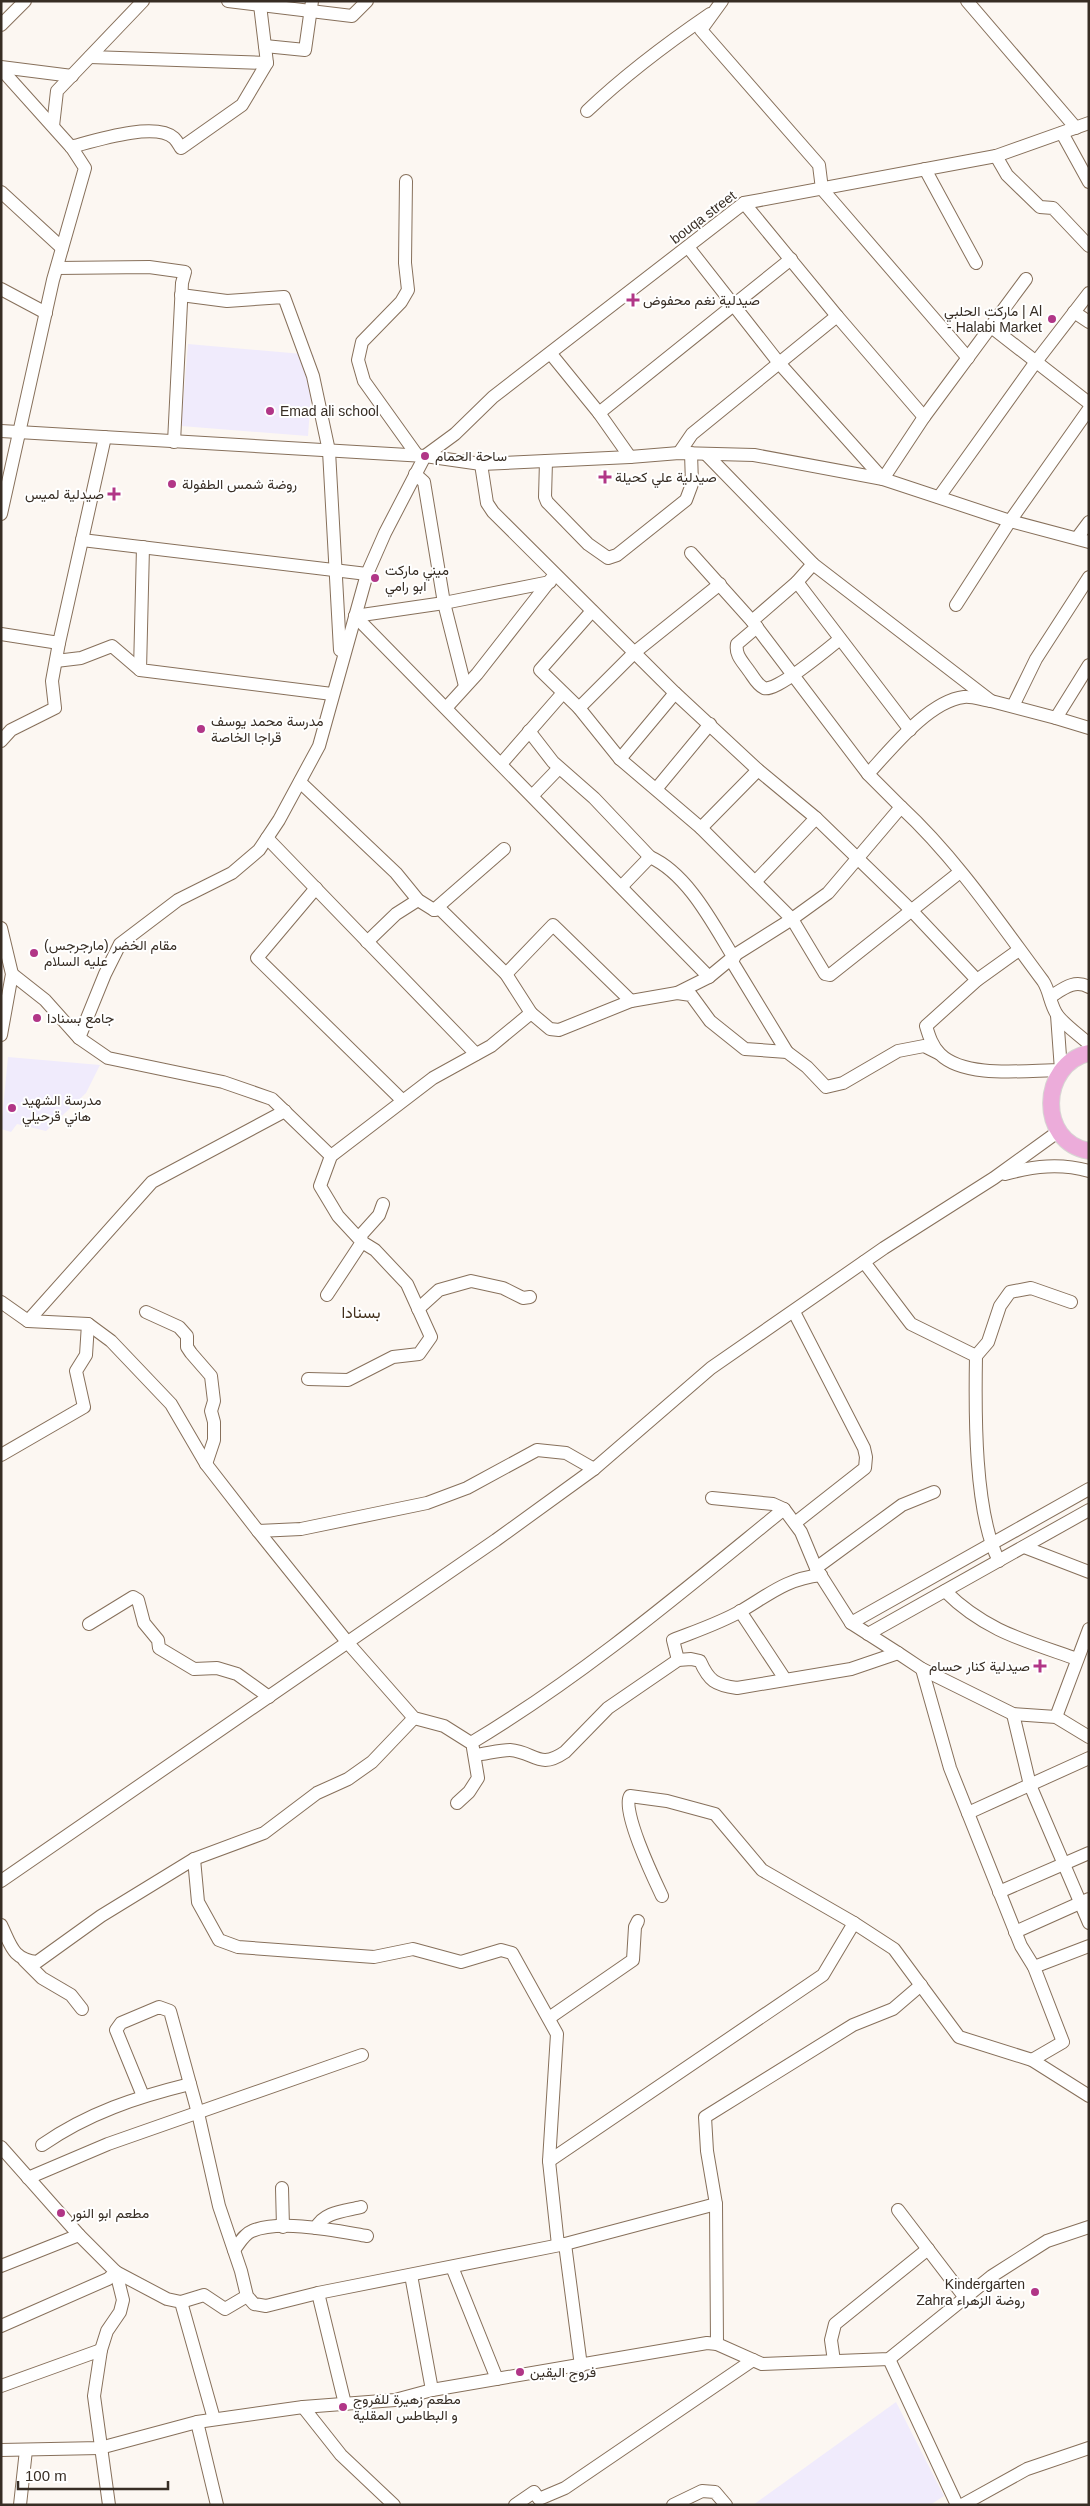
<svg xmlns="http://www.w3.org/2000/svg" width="1090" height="2506" viewBox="0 0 1090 2506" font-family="Arial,Vazirmatn,sans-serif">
	<rect width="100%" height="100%" fill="#fcf7f2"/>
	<g fill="#f0ebfc">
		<polygon points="188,344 314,355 308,436 181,426"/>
		<polygon points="8,1057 100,1065 86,1093 46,1131 17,1124 11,1132 1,1129"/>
		<polygon points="896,2402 944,2496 930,2505 753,2505"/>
	</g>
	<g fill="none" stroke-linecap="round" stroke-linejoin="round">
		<g stroke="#87705b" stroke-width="14">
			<g id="minor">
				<polyline points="228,1 352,16 367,1"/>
				<polyline points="722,1 701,30 819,165 822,189 968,358"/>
				<polyline points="967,1 1076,128"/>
				<polyline points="1,25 25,1"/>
				<polyline points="265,46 305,50 312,1"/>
				<polyline points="90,57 267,63"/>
				<polyline points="1,67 72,76"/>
				<polyline points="1,69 72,148 85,168 53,280 1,514"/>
				<path d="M587 111C626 74 666 44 710 14"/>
				<polyline points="53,126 57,91 143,1"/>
				<polyline points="1062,133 1089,182"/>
				<path d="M71 147C94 141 155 121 174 138 177 141 179 145 181 148L242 105 267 63 260 5"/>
				<polyline points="996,156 1007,175 1040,207 1053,208 1089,246"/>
				<polyline points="925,169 976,263"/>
				<polyline points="406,181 405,263 408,290 401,302 362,342 358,360 364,381 417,455"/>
				<polyline points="1,192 62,248"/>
				<polyline points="744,203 837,316 924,417"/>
				<polyline points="688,247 779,363 883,479 924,417 1026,279"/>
				<polyline points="57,268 149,267 185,272 182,283 174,442"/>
				<polyline points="1,289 46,313"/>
				<polyline points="181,295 227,301 284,297 313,376 329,451 340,650"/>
				<polyline points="1074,312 1089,322"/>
				<polyline points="990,326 1089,403"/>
				<polyline points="551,354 599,413 630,457"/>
				<polyline points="599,413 791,259"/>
				<polyline points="1,431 425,456 481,464 630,457 679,453 754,455 883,479 1010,521 1089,542"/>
				<polyline points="679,453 692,434 837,316"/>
				<polyline points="706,454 813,564 991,701 1056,718 1089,728"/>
				<polyline points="546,461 545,497 547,502 588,544 608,558 617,555 686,500 692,484 691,453"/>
				<polyline points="481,464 487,503 493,512 675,693 758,770 816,818 911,910 977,980"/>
				<polyline points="415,474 424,482 444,603 465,686"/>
				<polyline points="939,497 1035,363 1089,293"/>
				<polyline points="1077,538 1089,522"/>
				<polyline points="82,540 367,574"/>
				<polyline points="143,547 140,670 332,694"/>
				<polyline points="691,553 752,621 868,774"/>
				<polyline points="813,564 797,582 910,730"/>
				<polyline points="956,605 1010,521 1089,409"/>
				<polyline points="592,611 540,670 579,708 620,759 701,828 792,919 825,974 830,975 960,872"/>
				<polyline points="355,616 709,977"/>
				<polyline points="355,616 444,603 550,582"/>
				<polyline points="752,621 797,582"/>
				<path d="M757 627 737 644C735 655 742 661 749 671 753 676 757 685 764 688 775 693 829 648 840 639"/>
				<polyline points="1,634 59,643 105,437"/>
				<polyline points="56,661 81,658 112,646 140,670"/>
				<polyline points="1013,706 1036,659 1089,577"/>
				<polyline points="446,708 477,674 552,578"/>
				<polyline points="579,708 635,652 720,584"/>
				<polyline points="1056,718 1089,665"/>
				<polyline points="529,731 553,762 594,798 650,857"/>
				<polyline points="1,741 11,730 55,708 52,681 59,643"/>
				<polyline points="620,759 675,693"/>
				<polyline points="501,764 562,694"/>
				<polyline points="300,782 396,873 418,900 434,910 440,909 506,974 531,1013"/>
				<polyline points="657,788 710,724"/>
				<polyline points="533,795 559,768"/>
				<path d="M901 807C956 858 999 922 1043 981 1050 991 1050 1006 1058 1016 1066 1026 1079 1035 1089 1044"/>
				<polyline points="701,828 758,770"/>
				<polyline points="267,838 476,1054"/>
				<polyline points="755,882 816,818"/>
				<path d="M622 886 650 857C688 874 713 924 734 958"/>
				<polyline points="316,888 257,958 402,1100"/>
				<polyline points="434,910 504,849"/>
				<polyline points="1,928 12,974 1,1035"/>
				<polyline points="367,942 396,914 418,900"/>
				<path d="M1019 950 977 980 926 1026C929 1036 932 1046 940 1054 965 1079 1027 1070 1061 1070L1057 1015"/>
				<polyline points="731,960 787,1052"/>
				<polyline points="12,974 45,1000 79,1038 108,1058 223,1082 272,1099 331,1156"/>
				<polyline points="506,974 553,925 631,1001"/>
				<polyline points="677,993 691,995 710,1021 745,1049 787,1052 807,1067 826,1087 843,1083 898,1051 924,1046 938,1053"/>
				<path d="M1050 997C1063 989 1074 979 1089 987"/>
				<polyline points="79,1038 105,974 120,944 178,900 232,873 259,850 279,820 319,746 367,574 385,533 425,456 455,434 493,397 744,203 996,156 1089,123"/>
				<path d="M1005 1174C1034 1166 1060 1163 1089 1171"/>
				<path d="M864 1262 911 1324 976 1356C975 1411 974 1513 999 1561"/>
				<path d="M327 1295 362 1242 338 1216 320 1186 331 1156 433 1078 491 1046 531 1013 550 1029 559 1030 631 1001 677 993 709 977 738 953 792 919 828 893 901 807 868 774C891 749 929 701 964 697 972 696 983 700 991 701"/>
				<polyline points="1,1302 28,1321 88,1324 86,1355 76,1371 84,1407 1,1455"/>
				<polyline points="418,1309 439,1290 471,1281 503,1288 523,1298 530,1297"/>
				<polyline points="146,1312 179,1327 187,1336 187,1347 191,1353 211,1376 214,1401 211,1411 214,1422 214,1440 206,1464"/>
				<polyline points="794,1312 864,1448 866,1457 865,1468 795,1523"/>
				<polyline points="28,1321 152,1182 285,1111"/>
				<polyline points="88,1324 111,1341 171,1404 206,1464 258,1531 301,1529 427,1503 467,1488 537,1450 566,1453 594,1469"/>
				<polyline points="976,1356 988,1342 1000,1306 1010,1292 1031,1288 1071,1302"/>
				<polyline points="308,1379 348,1380 393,1357 419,1354 431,1337 407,1284 375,1250 362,1242 361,1235 379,1215 383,1204"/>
				<polyline points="712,1498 773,1504 784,1509 801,1532 816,1568 851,1623 898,1653 922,1669 1013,1714 1056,1717 1089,1737"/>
				<path d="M258 1531 348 1643 414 1718 444 1726 471 1743C583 1676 683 1591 784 1509"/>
				<polyline points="1024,1547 1089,1572"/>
				<polyline points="816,1568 902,1505 934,1492"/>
				<path d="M945 1591C985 1631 1026 1641 1077 1659"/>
				<polyline points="740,1611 785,1679"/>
				<polyline points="851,1623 1089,1489"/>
				<polyline points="89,1624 133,1597 138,1600 144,1623 158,1640 159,1648 194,1669 217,1668 237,1674 269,1697"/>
				<polyline points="868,1634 1089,1510"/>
				<path d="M678 1660 673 1640C696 1631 720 1623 741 1611 770 1594 786 1579 821 1575"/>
				<polyline points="922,1669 950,1768 1021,1946 1034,1967 1063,2042 1032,2060"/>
				<polyline points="1013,1714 1030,1785 1089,1923"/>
				<polyline points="1056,1717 1089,1629"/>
				<path d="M475 1755C486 1754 499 1750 510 1750 535 1752 539 1770 565 1752L608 1708 678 1660 691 1659 700 1661C709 1681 715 1685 737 1688L851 1669 898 1653"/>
				<polyline points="457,1803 469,1792 478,1778 473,1748"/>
				<polyline points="968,1813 1089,1758"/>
				<polyline points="194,1859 198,1902 219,1940 238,1947 374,1957 413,1949 461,1962 501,1950 512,1953 557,2034 549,2161 558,2245"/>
				<polyline points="1,1881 496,1540 594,1469 711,1368 884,1248 994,1178 1059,1131"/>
				<polyline points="999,1892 1089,1853"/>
				<path d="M662 1896C654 1879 621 1810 630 1796L667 1801 715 1814 762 1870 854 1923 894 1949 959 2037 1032 2060 1089 2096"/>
				<path d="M1 1925C11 1945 12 1959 37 1962L101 1916 194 1859 264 1833 317 1793 348 1779 372 1762 414 1718"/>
				<polyline points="1015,1932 1089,1899"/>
				<polyline points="24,1960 42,1978 71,1995 82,2009"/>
				<polyline points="1034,1967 1089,1946"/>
				<polyline points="549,2018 633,1960 635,1927 638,1921"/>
				<polyline points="143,2096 116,2030 121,2023 159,2007 170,2011 198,2113 219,2206 241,2271 247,2296 254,2304 266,2306 318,2293 565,2244 716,2204"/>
				<path d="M42 2145C88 2113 137 2097 190 2084"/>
				<polyline points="1,2147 79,2235 116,2272 167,2299 181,2302 214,2419"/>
				<polyline points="549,2161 823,1975 854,1923"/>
				<polyline points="28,2178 108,2144 362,2055"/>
				<polyline points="282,2188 283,2227"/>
				<polyline points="898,2210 966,2299"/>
				<path d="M316 2228C323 2212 345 2211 361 2207"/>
				<polyline points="565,2244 581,2366"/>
				<path d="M234 2250C239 2244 244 2234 252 2231 281 2219 337 2231 367 2236"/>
				<polyline points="1,2266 79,2235"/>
				<polyline points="452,2267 497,2379"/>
				<polyline points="411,2275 432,2390"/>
				<polyline points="318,2293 345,2404"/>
				<polyline points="181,2302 204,2295 225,2309 247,2296"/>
				<polyline points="1,2326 108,2279 116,2272"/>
				<polyline points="717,2344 716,2204 707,2151 705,2117 853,2025 893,2009 921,1985"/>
				<polyline points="889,2359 957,2505"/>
				<polyline points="834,2361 831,2340 835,2324 928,2249"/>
				<polyline points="1,2386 101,2350"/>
				<polyline points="303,2407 341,2455 394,2505"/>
				<polyline points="197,2422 217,2505"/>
				<polyline points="1,2450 100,2448 197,2422 303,2407 395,2400 432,2390 707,2343 717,2344 762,2364 889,2359 992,2276 1047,2241 1089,2227"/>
				<polyline points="20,2505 26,2450"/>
				<polyline points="109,2505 94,2396 101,2350 107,2331 120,2312 123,2300 116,2272"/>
				<polyline points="515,2505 534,2492 539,2499 565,2488 753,2360"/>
				<polyline points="673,2505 702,2491 715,2492 726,2505"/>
				<polyline points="962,2505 1027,2469 1089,2448"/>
			</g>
		</g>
		<g stroke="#d7d5d3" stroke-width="18">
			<path id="major" d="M1089 1053C1040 1064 1037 1142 1089 1151"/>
		</g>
		<use href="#minor" stroke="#fff" stroke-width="12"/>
		<use href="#major" stroke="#ecacda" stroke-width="16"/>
	</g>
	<g fill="#b13687" stroke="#fff" stroke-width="2">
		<path d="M630.5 292.5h5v5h5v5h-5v5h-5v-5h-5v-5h5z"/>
		<circle cx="1052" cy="319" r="5"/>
		<circle cx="270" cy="411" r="5"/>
		<circle cx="425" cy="456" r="5"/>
		<path d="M602.5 469.5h5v5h5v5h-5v5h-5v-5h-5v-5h5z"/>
		<circle cx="172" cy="484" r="5"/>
		<path d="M111.5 486.5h5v5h5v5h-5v5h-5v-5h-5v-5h5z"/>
		<circle cx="375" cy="578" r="5"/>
		<circle cx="201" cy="729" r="5"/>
		<circle cx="34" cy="953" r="5"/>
		<circle cx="37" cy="1018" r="5"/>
		<circle cx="12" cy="1108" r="5"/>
		<path d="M1037.5 1658.5h5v5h5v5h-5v5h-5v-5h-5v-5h5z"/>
		<circle cx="61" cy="2213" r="5"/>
		<circle cx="1035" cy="2292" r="5"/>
		<circle cx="520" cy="2372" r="5"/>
		<circle cx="343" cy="2407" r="5"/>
	</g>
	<g text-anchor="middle" stroke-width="4" stroke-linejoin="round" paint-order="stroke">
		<g font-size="14" fill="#372d24" stroke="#fff">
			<text transform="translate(703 217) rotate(-37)" y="5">bouqa street</text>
		</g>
		<g font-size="14" fill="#372d24" stroke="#fff" text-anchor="start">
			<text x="643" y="305">صيدلية نغم محفوض</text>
			<text x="1042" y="316" text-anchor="end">ماركت الحلبي | Al<tspan x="1042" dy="16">- Halabi Market</tspan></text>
			<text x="280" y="416">Emad ali school</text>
			<text x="435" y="461">ساحة الحمام</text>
			<text x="615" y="482">صيدلية علي كحيلة</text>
			<text x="182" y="489">روضة شمس الطفولة</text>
			<text x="104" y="499" text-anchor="end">صيدلية لميس</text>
			<text x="385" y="575">ميني ماركت<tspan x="385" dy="16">ابو رامي</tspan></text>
			<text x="211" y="726">مدرسة محمد يوسف<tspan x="211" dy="16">قراجا الخاصة</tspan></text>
			<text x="44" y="950">مقام الخضر (مارجرجس)<tspan x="44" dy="16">عليه السلام</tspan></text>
			<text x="47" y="1023">جامع بسنادا</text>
			<text x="22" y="1105">مدرسة الشهيد<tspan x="22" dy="16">هاني قرحيلي</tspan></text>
			<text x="1030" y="1671" text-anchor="end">صيدلية كنار حسام</text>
			<text x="71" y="2218">مطعم ابو النور</text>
			<text x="1025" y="2289" text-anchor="end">Kindergarten<tspan x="1025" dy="16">Zahra روضة الزهراء</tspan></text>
			<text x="530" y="2377">فروج اليقين</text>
			<text x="353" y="2404">مطعم زهيرة للفروج<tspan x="353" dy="16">و البطاطس المقلية</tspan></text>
		</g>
		<g font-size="16" fill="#422f1b" stroke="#fff">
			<text x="361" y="1318">بسنادا</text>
		</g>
	</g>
	<rect width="1090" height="2506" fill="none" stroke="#372d24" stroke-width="5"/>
	<path d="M18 2481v8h150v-8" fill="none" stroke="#372d24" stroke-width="2.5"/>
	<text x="25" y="2481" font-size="15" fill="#372d24" stroke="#ffffff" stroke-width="4" paint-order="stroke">100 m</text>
</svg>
